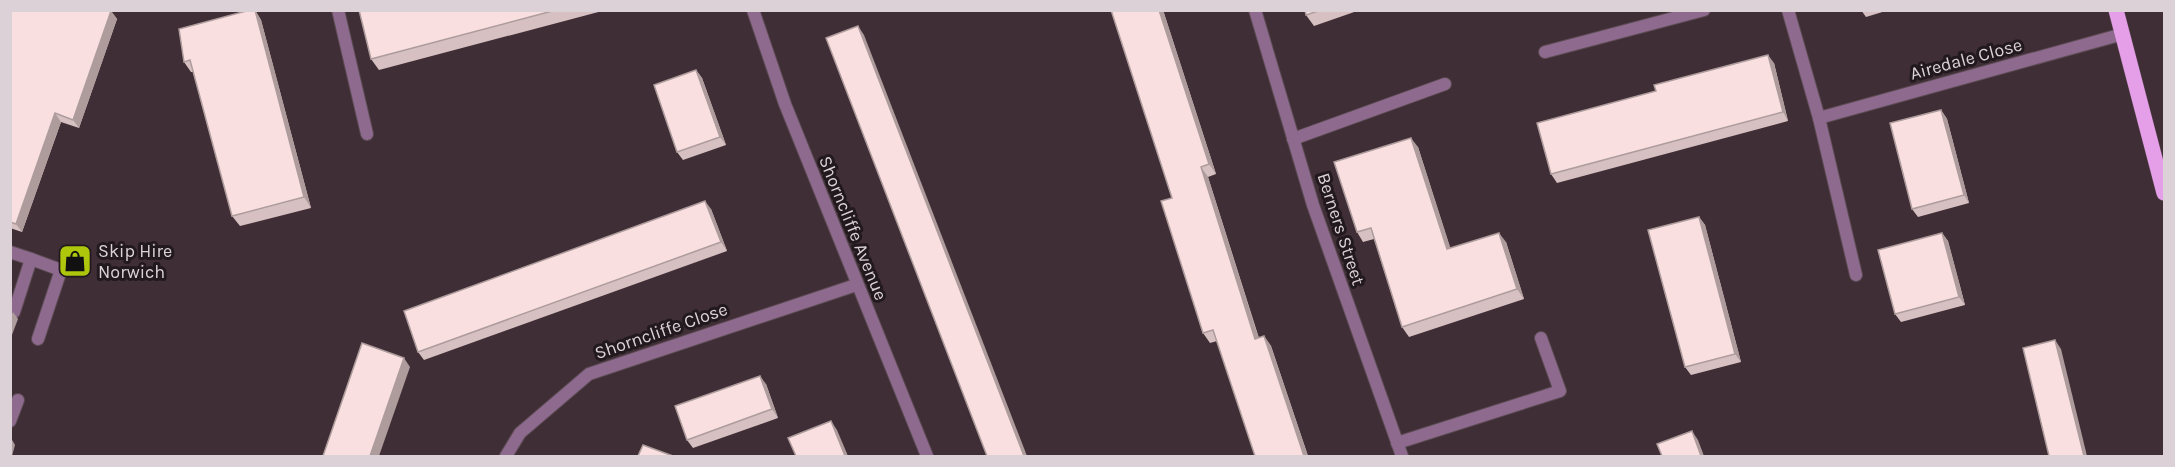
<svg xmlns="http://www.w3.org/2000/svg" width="2175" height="467" viewBox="0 0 2175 467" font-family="Karla,sans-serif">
	<rect width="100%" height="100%" fill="#402e36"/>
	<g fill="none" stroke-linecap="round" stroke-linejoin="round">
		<g stroke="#5c4b53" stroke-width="14">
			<g id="lane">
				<polyline points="1293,139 1445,84"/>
				<polyline points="10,252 31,259 14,312"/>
				<polyline points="31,259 61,270 38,339"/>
				<polyline points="10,421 18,400"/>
				<polyline points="1397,443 1560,391 1541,338"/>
			</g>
		</g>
		<g stroke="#5c4b53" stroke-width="14">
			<g id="street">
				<polyline points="338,10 367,134"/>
				<polyline points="753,10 785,104 927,456"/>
				<polyline points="1255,10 1313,205 1402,456"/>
				<polyline points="1788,10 1819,118 2123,34"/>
				<polyline points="1545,52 1704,10"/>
				<polyline points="1819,118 1856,275"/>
				<polyline points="506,456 520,433 589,374 856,285"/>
			</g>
		</g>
		<g stroke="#5c4b53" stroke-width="16">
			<polyline id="primary" points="2116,10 2164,193"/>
		</g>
		<use href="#lane" stroke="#8d6a8e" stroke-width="12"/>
		<use href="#street" stroke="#8d6a8e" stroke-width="12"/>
		<use href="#primary" stroke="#e59ee8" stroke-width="15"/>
	</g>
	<g fill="#d6c0c1">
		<polygon points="10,10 111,11 117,19 79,128 61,122 22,232 10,228"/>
		<polygon points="255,10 261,20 311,208 240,226 232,216 193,72 191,72 184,62"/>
		<polygon points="359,10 606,10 379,70 371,59"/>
		<polygon points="1111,10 1163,10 1216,174 1208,177 1259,338 1264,336 1271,346 1308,456 1255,456 1217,341 1210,343 1203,333 1172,198"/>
		<polygon points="1305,10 1360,10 1314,26 1306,15"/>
		<polygon points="1861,10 1889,10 1866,17"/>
		<polygon points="1774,63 1788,121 1557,183 1551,174"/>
		<polygon points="696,70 702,78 726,145 683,160 677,152"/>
		<polygon points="1941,110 1947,119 1969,203 1918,217 1912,209"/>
		<polygon points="1418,147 1450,248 1506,242 1524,299 1409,337 1402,327 1374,239 1363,242 1357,232"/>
		<polygon points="711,209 727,251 424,360 418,352"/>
		<polygon points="1699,217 1705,225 1741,362 1691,375 1685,367"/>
		<polygon points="1942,233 1948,241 1965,305 1901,322 1895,314"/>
		<polygon points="766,384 778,418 693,448 687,440"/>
	</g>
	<g fill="#ae9c9d">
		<polygon points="255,10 261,20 311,208 304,197"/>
		<polygon points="1159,10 1163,10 1216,174 1209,164"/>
		<polygon points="111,11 117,19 79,128 73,120"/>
		<polygon points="858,26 864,35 1027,456 1024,456"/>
		<polygon points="1768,55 1774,63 1788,121 1783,112"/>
		<polygon points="696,70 702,78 726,145 720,137"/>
		<polygon points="1941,110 1947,119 1969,203 1964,195"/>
		<polygon points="55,113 61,122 22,232 16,224"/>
		<polygon points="1411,138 1418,147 1454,259 1447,249"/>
		<polygon points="1201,167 1208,177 1262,349 1255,339"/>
		<polygon points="705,201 711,209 727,251 721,242"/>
		<polygon points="1699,217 1705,225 1741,362 1735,354"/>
		<polygon points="1499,233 1506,242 1524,299 1517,289"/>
		<polygon points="1942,233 1948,241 1965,305 1959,297"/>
		<polygon points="13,312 18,319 10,340 10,319"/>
		<polygon points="1264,336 1271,346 1308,456 1304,456"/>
		<polygon points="2055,340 2061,349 2087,456 2084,456"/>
		<polygon points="404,358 410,367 379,456 370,456"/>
		<polygon points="760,376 766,384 778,418 772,409"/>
		<polygon points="831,421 837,430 848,456 845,456"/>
		<polygon points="1692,431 1698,440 1704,456 1701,456"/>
		<polygon points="11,438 15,445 12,456 10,456"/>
	</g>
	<g fill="#f9dfe0" stroke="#ae9c9d" stroke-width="1.5">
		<polygon points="10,10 111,11 73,120 55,113 16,224 10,222"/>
		<polygon points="250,10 255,10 304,197 232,216 190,60 184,62 179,29"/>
		<polygon points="359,10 556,10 371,59"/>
		<polygon points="1111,10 1159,10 1209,164 1201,167 1255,339 1264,336 1304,456 1255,456 1213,330 1203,333 1161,201 1172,198"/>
		<polygon points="1305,10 1321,10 1306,15"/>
		<polygon points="858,26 1024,456 987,456 826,38"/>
		<polygon points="1768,55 1783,112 1551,174 1537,123 1656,91 1654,85"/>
		<polygon points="696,70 720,137 677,152 654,85"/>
		<polygon points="1941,110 1964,195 1912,209 1890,123"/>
		<polygon points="1411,138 1447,249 1499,233 1517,289 1402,327 1371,228 1357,232 1334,162"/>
		<polygon points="705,201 721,242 418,352 404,311"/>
		<polygon points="1699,217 1735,354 1685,367 1648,230"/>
		<polygon points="1942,233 1959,297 1895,314 1878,250"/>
		<polygon points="2055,340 2084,456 2049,456 2023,348"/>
		<polygon points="362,343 404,358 370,456 323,456"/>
		<polygon points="760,376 772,409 687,440 675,406"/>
		<polygon points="831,421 845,456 796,456 788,438"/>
		<polygon points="1692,431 1701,456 1662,456 1657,444"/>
		<polygon points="643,445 673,456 638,456"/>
	</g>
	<defs>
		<g id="shop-square" transform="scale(1.725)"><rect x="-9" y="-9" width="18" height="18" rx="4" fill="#aec60c" stroke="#21191d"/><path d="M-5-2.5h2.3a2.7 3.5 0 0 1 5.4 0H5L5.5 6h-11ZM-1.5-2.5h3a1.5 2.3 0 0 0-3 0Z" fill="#111"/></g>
	</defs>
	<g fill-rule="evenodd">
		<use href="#shop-square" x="75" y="261"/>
	</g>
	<g text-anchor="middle" stroke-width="6" stroke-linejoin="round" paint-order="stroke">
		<g font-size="18" fill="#dcd1d6" stroke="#21191d">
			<text transform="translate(1966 59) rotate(-15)" y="6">Airedale Close</text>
			<text transform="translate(853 228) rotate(68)" y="6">Shorncliffe Avenue</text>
			<text transform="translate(1341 229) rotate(72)" y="6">Berners Street</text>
			<text transform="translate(661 331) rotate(-19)" y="6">Shorncliffe Close</text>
		</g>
		<g font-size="18" fill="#dcd1d6" stroke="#21191d" text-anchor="start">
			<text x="98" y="257">Skip Hire<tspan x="98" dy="21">Norwich</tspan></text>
		</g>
	</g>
	<rect width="2175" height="467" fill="none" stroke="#dcd1d6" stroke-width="24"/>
</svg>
